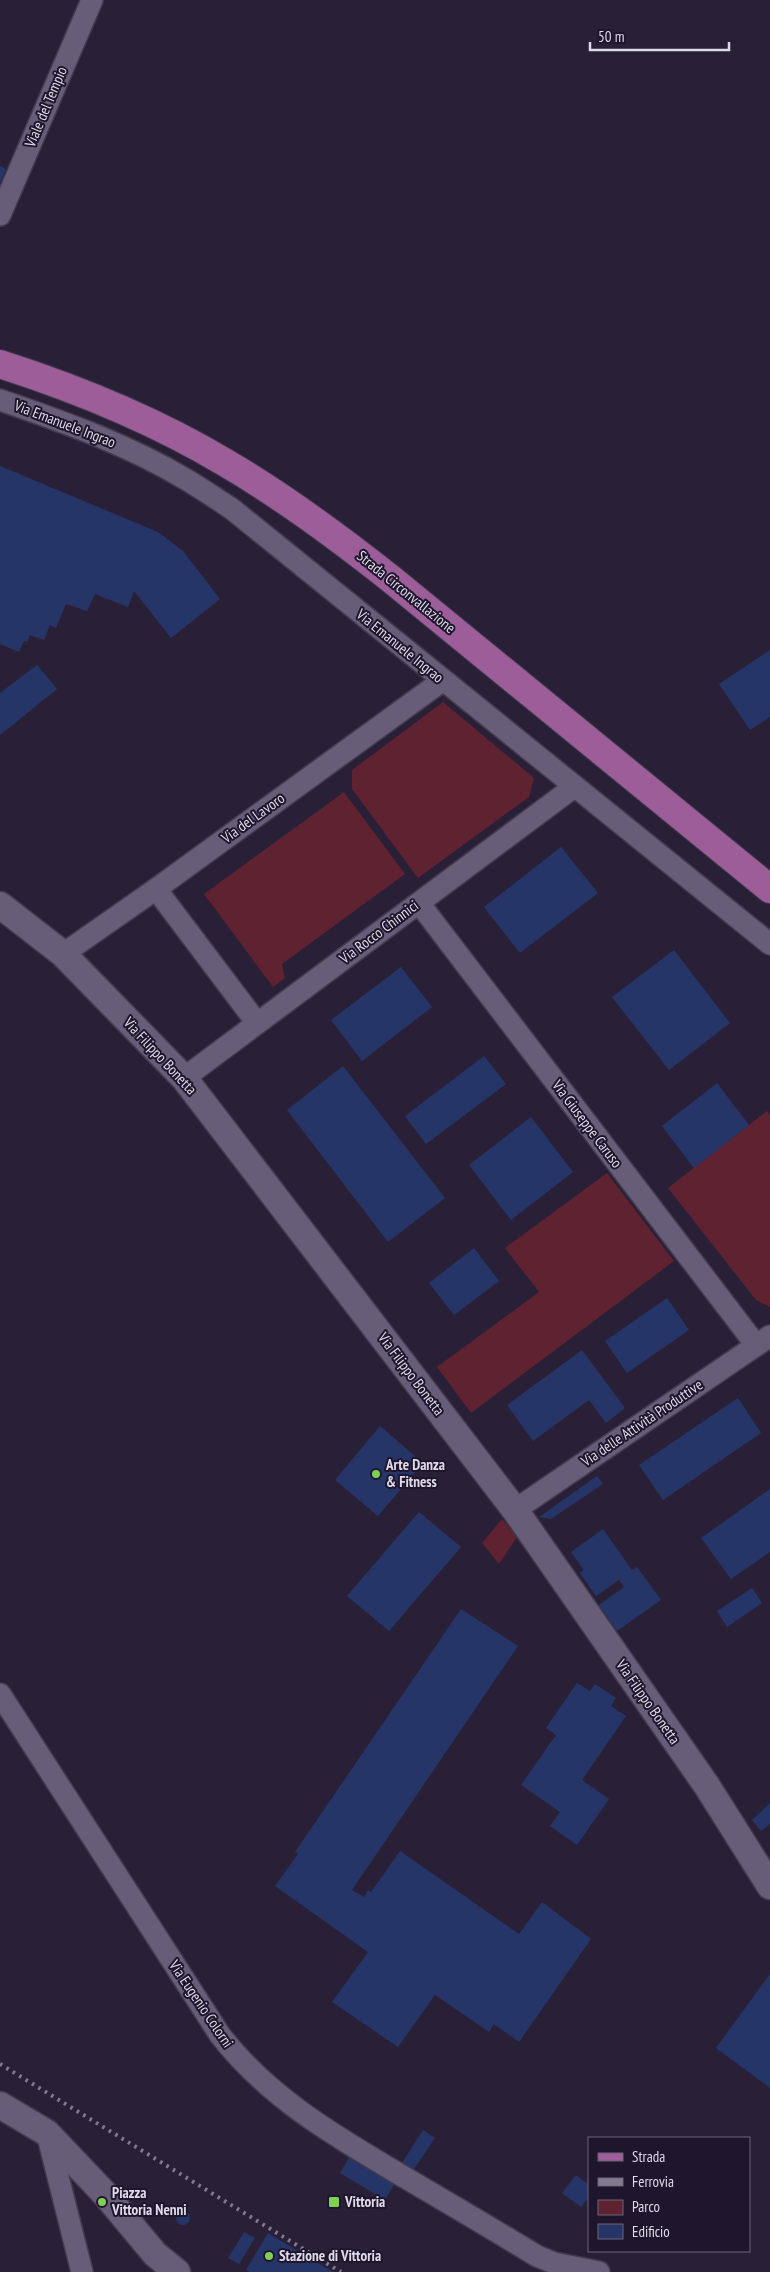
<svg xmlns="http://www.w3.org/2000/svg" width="770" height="2272" viewBox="0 0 770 2272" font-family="'PT Sans Narrow',sans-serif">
	<rect width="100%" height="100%" fill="#292037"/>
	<g fill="#5f2231">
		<polygon points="443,702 534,778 529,797 418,878 352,789 352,770"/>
		<polygon points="344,792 405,874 282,964 285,978 273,987 204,894"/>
		<polygon points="767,1111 770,1115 770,1307 756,1300 668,1188"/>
		<polygon points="607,1173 674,1261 471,1413 437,1367 539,1292 505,1248"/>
		<polygon points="502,1519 517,1537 499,1564 482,1543"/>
	</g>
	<g fill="#263567">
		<polygon points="0,166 6,169 0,183"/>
		<polygon points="0,466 158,532 183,551 220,599 171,638 134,591 128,607 95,594 87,611 66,604 56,628 50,625 44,640 30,635 27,642 24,641 19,652 0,644"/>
		<polygon points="770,650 770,717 750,730 719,684"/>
		<polygon points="37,665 57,689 0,735 0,693"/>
		<polygon points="561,847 598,893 520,953 484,907"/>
		<polygon points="674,950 730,1023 669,1070 612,997"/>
		<polygon points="401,967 432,1007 362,1061 331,1020"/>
		<polygon points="484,1056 506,1084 426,1144 405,1116"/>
		<polygon points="343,1066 445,1198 388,1242 287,1110"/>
		<polygon points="717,1083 749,1125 694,1168 662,1126"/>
		<polygon points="531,1117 573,1172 511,1220 469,1165"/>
		<polygon points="474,1248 499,1281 454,1315 429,1283"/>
		<polygon points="667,1298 689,1330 627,1373 605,1341"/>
		<polygon points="582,1350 625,1408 606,1423 589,1400 533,1441 507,1405"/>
		<polygon points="738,1398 761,1433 663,1500 639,1465"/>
		<polygon points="380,1426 423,1463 378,1516 335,1480"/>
		<polygon points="597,1476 603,1484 551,1519 539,1517"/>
		<polygon points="770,1489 770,1552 731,1579 701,1538"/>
		<polygon points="419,1512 461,1547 389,1631 347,1596"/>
		<polygon points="603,1529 632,1570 637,1567 661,1600 617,1631 599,1605 624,1587 619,1580 596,1596 580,1573 584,1570 571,1552"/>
		<polygon points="752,1588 762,1603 727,1627 717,1611"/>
		<polygon points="461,1609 518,1646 352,1890 364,1897 368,1890 371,1892 400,1851 519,1934 542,1902 591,1939 519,2042 494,2024 489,2032 435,1995 398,2047 332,2002 368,1952 275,1886 298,1854 295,1852"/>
		<polygon points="577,1683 590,1691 595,1684 616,1698 611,1706 626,1716 582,1780 609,1799 577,1845 550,1826 560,1812 521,1785 556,1735 546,1728"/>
		<polygon points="770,1803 770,1824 761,1831 752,1820"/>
		<polygon points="770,1974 770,2088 716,2048"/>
		<polygon points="423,2130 435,2138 414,2169 400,2166"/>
		<polygon points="350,2156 395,2183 385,2200 340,2173"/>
		<polygon points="576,2175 589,2185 589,2197 581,2207 562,2193"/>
		<circle cx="183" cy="2218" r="7"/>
		<polygon points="244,2232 255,2238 239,2264 228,2258"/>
		<polygon points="268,2233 333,2272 250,2272 246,2270"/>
	</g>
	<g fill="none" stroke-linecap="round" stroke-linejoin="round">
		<g stroke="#433b4f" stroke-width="24">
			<g id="minor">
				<polyline points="0,215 92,0"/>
				<path d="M0 400C64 422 129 445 187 480 202 489 217 499 232 509L770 944"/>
				<polyline points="156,889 257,1023"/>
				<polyline points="419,903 756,1345"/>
				<polyline points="63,954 156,889 442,681"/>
				<polyline points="184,1078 574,787"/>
				<polyline points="515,1510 770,1336"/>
				<path d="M0 1694 220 2035C268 2097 333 2135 399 2174 445 2201 491 2228 537 2256L554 2263 599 2272"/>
				<polyline points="47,2133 82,2272"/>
			</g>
		</g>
		<g stroke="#433b4f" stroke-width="29">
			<g id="tertiary">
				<polyline points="0,905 63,954 184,1078 515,1510 707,1786 770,1886"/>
				<polyline points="0,2105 47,2133 105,2194 155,2254 177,2272"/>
			</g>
		</g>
		<g stroke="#433b4f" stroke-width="30">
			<path id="primary" d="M0 364C78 389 156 421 226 463 284 497 338 537 391 579L770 889"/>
		</g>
		<use href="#minor" stroke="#675d78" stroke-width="21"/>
		<use href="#tertiary" stroke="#675d78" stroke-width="26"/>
		<use href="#primary" stroke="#9c5d98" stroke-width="28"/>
		<polyline stroke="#827b8e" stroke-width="4" stroke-dasharray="2.5 5" stroke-linecap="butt" points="0,2064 341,2272"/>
	</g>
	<g fill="#7cd154" stroke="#1f162d" stroke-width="2">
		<circle cx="376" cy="1474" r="5"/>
		<circle cx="102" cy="2202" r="5"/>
		<rect x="328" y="2196" width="12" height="12" rx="2.5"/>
		<circle cx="269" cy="2256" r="5"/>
	</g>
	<g text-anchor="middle" stroke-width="4" stroke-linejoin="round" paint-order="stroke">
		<g font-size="15" fill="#dfdae9" stroke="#1f162d">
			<text transform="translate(46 107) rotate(-67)" y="5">Viale del Tempio</text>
			<text transform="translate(65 424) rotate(21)" y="5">Via Emanuele Ingrao</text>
			<text transform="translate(406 592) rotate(39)" y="5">Strada Circonvallazione</text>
			<text transform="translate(400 646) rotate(39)" y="5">Via Emanuele Ingrao</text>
			<text transform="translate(253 818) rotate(-36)" y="5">Via del Lavoro</text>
			<text transform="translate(379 932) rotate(-37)" y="5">Via Rocco Chinnici</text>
			<text transform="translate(160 1056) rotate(47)" y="5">Via Filippo Bonetta</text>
			<text transform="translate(587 1124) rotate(53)" y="5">Via Giuseppe Caruso</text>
			<text transform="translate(411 1374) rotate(53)" y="5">Via Filippo Bonetta</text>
			<text transform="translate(642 1423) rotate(-34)" y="5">Via delle Attività Produttive</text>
			<text transform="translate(648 1702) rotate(55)" y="5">Via Filippo Bonetta</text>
			<text transform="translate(201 2004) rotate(56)" y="5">Via Eugenio Colorni</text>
		</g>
		<g font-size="15" font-weight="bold" fill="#dfdae9" stroke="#1f162d" text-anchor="start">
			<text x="386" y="1470">Arte Danza<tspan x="386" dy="17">&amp; Fitness</tspan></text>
			<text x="112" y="2198">Piazza<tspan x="112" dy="17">Vittoria Nenni</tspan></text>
			<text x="345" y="2207">Vittoria</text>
			<text x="279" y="2261">Stazione di Vittoria</text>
		</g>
	</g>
	<rect x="588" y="2137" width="162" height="115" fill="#1f162d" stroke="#6c6478"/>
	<rect x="598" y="2153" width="25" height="8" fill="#9c5d98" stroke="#6c6478"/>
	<text x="632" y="2162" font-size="15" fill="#dfdae9">Strada</text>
	<rect x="598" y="2178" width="25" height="8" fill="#827b8e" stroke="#6c6478"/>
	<text x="632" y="2187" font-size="15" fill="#dfdae9">Ferrovia</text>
	<rect x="598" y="2200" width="25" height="15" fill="#5f2231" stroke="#6c6478"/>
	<text x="632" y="2212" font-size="15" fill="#dfdae9">Parco</text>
	<rect x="598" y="2224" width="25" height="15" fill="#263567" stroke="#6c6478"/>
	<text x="632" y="2237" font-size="15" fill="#dfdae9">Edificio</text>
	<path d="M590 42v8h139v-8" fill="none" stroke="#dfdae9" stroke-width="2.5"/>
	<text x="598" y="42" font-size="15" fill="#dfdae9" stroke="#1f162d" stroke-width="4" paint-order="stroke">50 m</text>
</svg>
